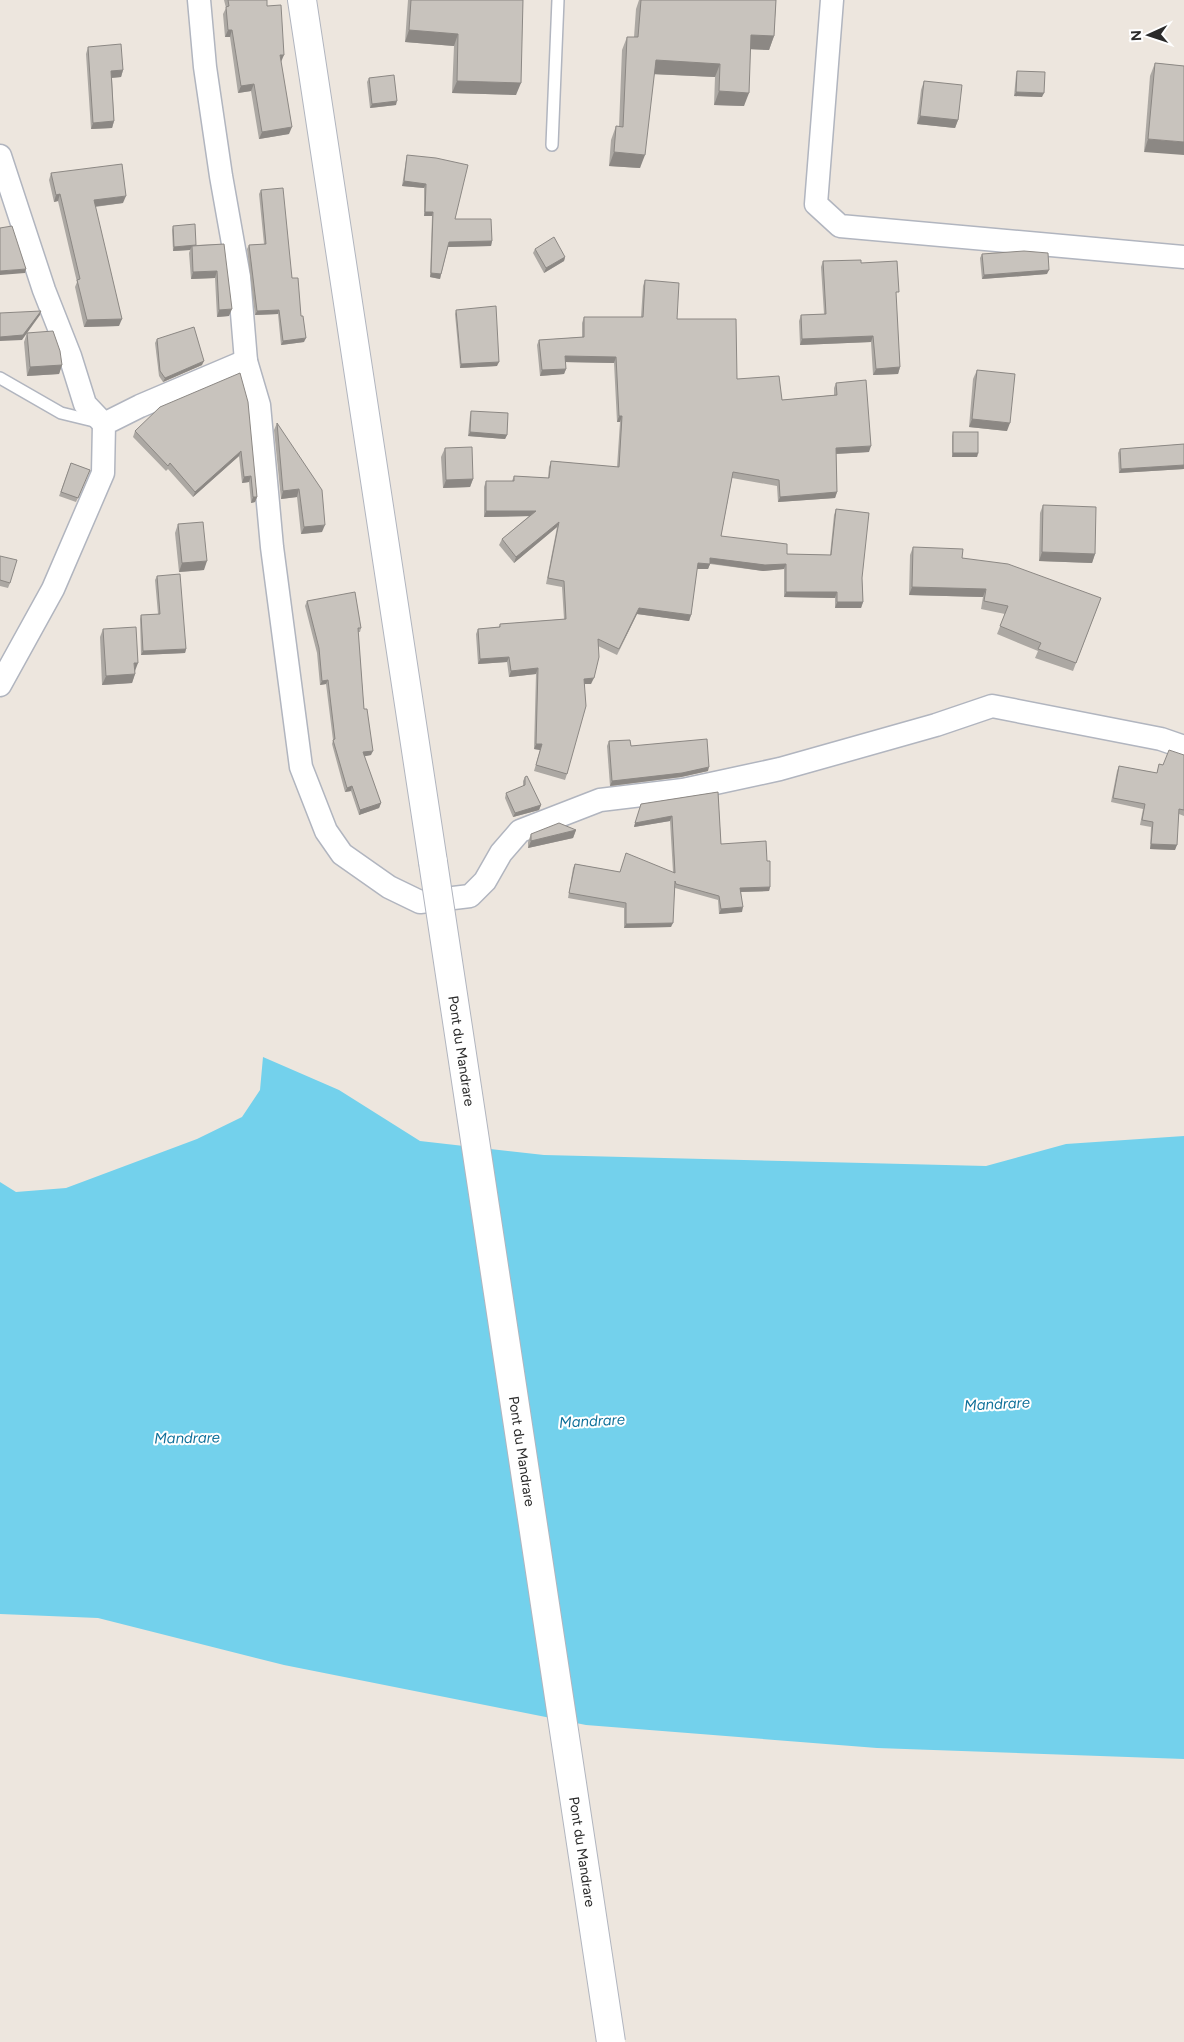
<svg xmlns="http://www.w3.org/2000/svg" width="1184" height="2042" viewBox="0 0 1184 2042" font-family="Figtree,sans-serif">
	<rect width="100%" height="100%" fill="#ede6de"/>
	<polygon fill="#73d1ec" points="263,1057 339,1090 420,1141 544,1155 986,1166 1066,1144 1184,1136 1184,1759 877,1748 586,1725 284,1665 98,1618 0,1614 0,1182 16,1192 66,1188 197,1139 242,1117 260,1090"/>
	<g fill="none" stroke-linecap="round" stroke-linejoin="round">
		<g stroke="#b1b5bf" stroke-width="14">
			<g id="service">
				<polyline points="552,145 558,0"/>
				<polyline points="0,378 61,413 98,422"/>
			</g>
		</g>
		<g stroke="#b1b5bf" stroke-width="25">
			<g id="minor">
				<polyline points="199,0 205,67 221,176 239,277 246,361 259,405 272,547 301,767 326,831 342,854 389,887 420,902 470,896 485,881 501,853 520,831 600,800 683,790 780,769 936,725 992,706 1161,739 1184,747"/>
				<polyline points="832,0 816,204 840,226 1184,257"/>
				<polyline points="0,156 44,290 70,356 85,404 104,424"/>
				<polyline points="0,685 53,589 103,473 104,424 140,406 246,361"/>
			</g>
		</g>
		<g stroke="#b1b5bf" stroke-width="30">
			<polyline id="secondary" points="302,0 433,862"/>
		</g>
		<use href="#service" stroke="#fff" stroke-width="11"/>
		<use href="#minor" stroke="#fff" stroke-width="22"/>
		<use href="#secondary" stroke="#fff" stroke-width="28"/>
		<g stroke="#b1b5bf" stroke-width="30" stroke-linecap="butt">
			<g id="secondary-bridge">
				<path id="s1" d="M433 862 611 2042"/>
			</g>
		</g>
		<use href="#secondary-bridge" stroke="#fff" stroke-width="28"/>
	</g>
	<g fill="#aca8a3">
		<polygon points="224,0 267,0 267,6 281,62 289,134 259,139 251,91 238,93 230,37 225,37 223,14 226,8"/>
		<polygon points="408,0 523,0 516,95 452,93 454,46 405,42"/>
		<polygon points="639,0 776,0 774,36 769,50 750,49 744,106 714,105 715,77 654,74 640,168 609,166 611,140 616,126 619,127 622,50 627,37 634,37 636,9"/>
		<polygon points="88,47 123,70 121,77 112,78 114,121 112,128 91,129 86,54"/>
		<polygon points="1155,63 1184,66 1144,152 1150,76"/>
		<polygon points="1017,71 1042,97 1014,96 1016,75"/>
		<polygon points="369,78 396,105 370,108 367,82"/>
		<polygon points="924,81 958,120 955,128 917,124 921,90"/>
		<polygon points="407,155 455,219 492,241 491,246 448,247 440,279 430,277 432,216 424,216 424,188 402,186 406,160"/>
		<polygon points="51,173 123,203 95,207 119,326 84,327 75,287 77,282 58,201 54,202 49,180"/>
		<polygon points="261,190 292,278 304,342 281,345 278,314 255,315 247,249 249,245 264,244 259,194"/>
		<polygon points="173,226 196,245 224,244 229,316 217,317 215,278 191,279 189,253 190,250 173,251 172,230"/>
		<polygon points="535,249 565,257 564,261 544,273 533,253"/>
		<polygon points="982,254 1047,274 982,279 980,258"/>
		<polygon points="823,261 861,263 896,299 900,367 898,374 873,375 871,342 800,345 799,321 801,315 824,314 821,267"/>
		<polygon points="645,280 677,319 737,379 782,400 834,395 834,388 836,383 869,452 836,454 837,492 835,498 778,502 777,486 732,478 721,536 787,554 830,555 834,515 836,509 862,578 863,602 861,608 835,608 835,598 784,597 784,569 763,571 710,564 708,569 697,569 691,615 689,621 637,614 617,655 598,646 591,684 585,684 567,774 565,780 534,771 540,750 534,749 536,674 509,677 507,662 478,664 476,634 478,629 499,627 500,624 564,619 562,587 546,584 557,527 514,563 499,545 502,539 529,516 484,517 484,487 486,481 512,481 514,476 548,478 549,467 551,461 617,467 620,422 617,422 614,363 565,362 566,369 564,374 540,376 537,345 539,340 582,337 582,323 584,317 641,317 643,286"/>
		<polygon points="456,310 497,366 460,368 455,314"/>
		<polygon points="27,333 62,365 59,374 27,376 24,342"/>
		<polygon points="157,339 202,365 163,382 159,376 155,343"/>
		<polygon points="977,370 1007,431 969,427 973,379"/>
		<polygon points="240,373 257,497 255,502 251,503 249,482 242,483 239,456 193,497 168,469 166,471 133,437 135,431"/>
		<polygon points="471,411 507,435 505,439 468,436 470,415"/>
		<polygon points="277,423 322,532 301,534 297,497 281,499 274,430"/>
		<polygon points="953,432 978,453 977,457 952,457 952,436"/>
		<polygon points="1184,444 1184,469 1119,473 1118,453 1120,449"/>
		<polygon points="445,448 473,479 470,487 443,488 441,457"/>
		<polygon points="71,463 90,470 76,502 59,496"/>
		<polygon points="1043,505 1095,554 1092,563 1039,561 1040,513"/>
		<polygon points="178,524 204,570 179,572 175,533"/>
		<polygon points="913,547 962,558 1101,598 1073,671 1035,658 1038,651 997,634 1005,614 981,609 983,597 909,595 910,555"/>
		<polygon points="0,556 10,583 8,588 0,586"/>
		<polygon points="157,576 186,649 185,653 141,655 140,619 141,615 158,614 155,580"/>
		<polygon points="307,601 361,628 360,632 358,632 364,709 371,755 364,756 381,803 379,808 359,815 351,791 345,792 332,744 333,740 326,684 320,685 317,653 305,606"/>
		<polygon points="103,629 135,671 135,674 132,683 102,685 100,637"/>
		<polygon points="609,741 631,746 708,771 681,777 610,786 607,746"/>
		<polygon points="1184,755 1184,816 1179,814 1175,850 1150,849 1151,827 1140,825 1143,809 1111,802 1117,771 1119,766 1157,773 1159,764 1163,765"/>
		<polygon points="525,777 541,805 539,810 513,817 505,798 506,793 523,786 523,781"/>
		<polygon points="718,792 721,844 767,861 770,887 769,891 741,892 742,912 719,914 718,900 675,888 671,927 624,928 624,908 568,898 573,868 575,864 620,872 673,872 670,821 634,827 641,804"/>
		<polygon points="576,830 573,838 528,848 528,842 531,834"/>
	</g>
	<g fill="#8c8884">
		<polygon points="228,30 232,30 230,37 225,37"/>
		<polygon points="409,30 458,34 454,46 405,42"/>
		<polygon points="751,35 774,36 769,50 746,49"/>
		<polygon points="280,55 284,55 281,62"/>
		<polygon points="656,60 720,64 715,77 651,74"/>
		<polygon points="123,70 121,77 109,78 111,71"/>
		<polygon points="457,81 521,83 516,95 452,93"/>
		<polygon points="254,84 251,91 238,93 241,86"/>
		<polygon points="719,91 749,93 744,106 714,105"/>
		<polygon points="1016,92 1044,93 1042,97 1014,96"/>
		<polygon points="397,101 396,105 370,108 372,104"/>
		<polygon points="920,116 958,120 955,128 917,124"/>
		<polygon points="114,121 112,128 91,129 93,123"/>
		<polygon points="292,127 289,134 259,139 262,132"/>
		<polygon points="1148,139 1184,142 1184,155 1144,152"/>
		<polygon points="614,152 645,155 640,168 609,166"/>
		<polygon points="404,181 426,184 424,188 402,186"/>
		<polygon points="60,194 58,201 54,202 56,195"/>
		<polygon points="126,196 123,203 91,207 94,200"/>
		<polygon points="425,212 433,212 432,216 424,216"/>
		<polygon points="492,241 491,246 448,247 449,242"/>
		<polygon points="196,245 192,246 190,250 173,251 174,247"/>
		<polygon points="565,257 564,261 544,273 546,268"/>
		<polygon points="26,269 25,273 0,275 0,271"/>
		<polygon points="1049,270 1047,274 982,279 984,275"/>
		<polygon points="217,271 215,278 191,279 193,272"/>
		<polygon points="431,273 441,274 440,279 430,277"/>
		<polygon points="232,309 229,316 217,317 219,310"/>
		<polygon points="279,310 278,314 255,315 257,311"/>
		<polygon points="41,311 40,315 22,340 0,341 0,337"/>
		<polygon points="122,319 119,326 84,327 87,320"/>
		<polygon points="873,336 871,342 800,345 802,339"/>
		<polygon points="306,338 304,342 281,345 283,341"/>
		<polygon points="565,356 616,357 614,363 563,362"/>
		<polygon points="204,361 202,365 163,382 165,378"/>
		<polygon points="499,362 497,366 460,368 461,364"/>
		<polygon points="62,365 59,374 27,376 30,367"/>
		<polygon points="900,367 898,374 873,375 876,369"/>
		<polygon points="566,369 564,374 540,376 542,370"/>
		<polygon points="619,416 622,416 620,422 617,422"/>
		<polygon points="972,419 1010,423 1007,431 969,427"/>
		<polygon points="470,432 507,435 505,439 468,436"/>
		<polygon points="871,446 869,452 834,454 836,448"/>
		<polygon points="241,451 239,456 193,497 195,492"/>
		<polygon points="953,453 978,453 977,457 952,457"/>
		<polygon points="1184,465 1184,469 1119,473 1121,469"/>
		<polygon points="251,476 249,482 242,483 244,477"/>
		<polygon points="473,479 470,487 443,488 446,480"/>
		<polygon points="299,489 297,497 281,499 283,491"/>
		<polygon points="837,492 835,498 778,502 780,497"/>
		<polygon points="253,497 257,497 255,502 251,503"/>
		<polygon points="486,511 536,511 534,516 484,517"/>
		<polygon points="559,522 557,527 514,563 516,557"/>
		<polygon points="325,525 322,532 301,534 304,527"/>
		<polygon points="1042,552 1095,554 1092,563 1039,561"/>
		<polygon points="710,558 786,564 784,569 763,571 708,563"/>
		<polygon points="207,561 204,570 179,572 182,563"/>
		<polygon points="698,563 710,564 708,569 696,569"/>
		<polygon points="912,587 986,589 983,597 909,595"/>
		<polygon points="786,592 837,592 835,598 784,597"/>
		<polygon points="837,602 863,602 861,608 835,608"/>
		<polygon points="639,608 691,615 689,621 637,614 617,655"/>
		<polygon points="186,649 185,653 141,655 143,651"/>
		<polygon points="509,657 507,662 478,664 480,659"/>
		<polygon points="134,663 138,663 135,671"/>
		<polygon points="538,668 536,674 509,677 511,671"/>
		<polygon points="135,674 132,683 102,685 106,676"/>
		<polygon points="594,678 591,684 582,684 584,679"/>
		<polygon points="328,680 326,684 320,685 322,681"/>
		<polygon points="536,744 542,744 540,750 534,749"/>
		<polygon points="373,751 371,755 361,757 363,752"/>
		<polygon points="709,767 708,771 681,777 610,786 612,781"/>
		<polygon points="352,786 351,791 345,792 347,788"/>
		<polygon points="381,803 379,808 359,815 360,810"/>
		<polygon points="541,805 539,810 513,817 515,813"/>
		<polygon points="672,816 670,821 634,827 635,823"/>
		<polygon points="576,830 573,838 528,848 531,841"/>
		<polygon points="1151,844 1177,845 1175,850 1150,849"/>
		<polygon points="770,887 769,891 739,892 740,888"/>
		<polygon points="743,907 742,912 719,914 721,909"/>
		<polygon points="673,923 671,927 624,928 626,924"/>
	</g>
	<g fill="#c8c3bd" stroke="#8c8884">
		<polygon points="228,0 267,0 267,6 281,5 284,55 280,55 292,127 262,132 254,84 241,86 232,30 228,30 226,7 229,6"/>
		<polygon points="411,0 523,0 521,83 457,81 458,34 409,30"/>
		<polygon points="641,0 776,0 774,36 751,35 749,93 719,91 720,64 656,60 645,155 614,152 616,126 623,127 627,37 638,37"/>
		<polygon points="121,44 123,70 111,71 114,121 93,123 88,47"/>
		<polygon points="1155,63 1184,66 1184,142 1148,139"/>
		<polygon points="1017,71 1045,72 1044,93 1016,92"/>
		<polygon points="394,75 397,101 372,104 369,78"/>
		<polygon points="924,81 962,85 958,120 920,116"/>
		<polygon points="407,155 436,158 468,165 455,219 491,219 492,241 449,242 441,274 431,273 433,212 425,212 426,184 404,181"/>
		<polygon points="122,164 126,196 94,200 122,319 87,320 77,280 80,279 60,194 56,195 51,173"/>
		<polygon points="283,188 292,278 298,278 301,316 303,316 306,338 283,341 279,310 257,311 249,245 266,244 261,190"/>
		<polygon points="195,224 196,245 174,247 173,226"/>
		<polygon points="12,226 26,269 0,271 0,228"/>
		<polygon points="554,237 565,257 546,268 535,249"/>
		<polygon points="224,244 232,309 219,310 217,271 193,272 192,246"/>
		<polygon points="1024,251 1048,253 1049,270 984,275 982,254"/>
		<polygon points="861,260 861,263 897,261 899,292 896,292 900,367 876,369 873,336 802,339 801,315 826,314 823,261"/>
		<polygon points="645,280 679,283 677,319 736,319 737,379 779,376 782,400 837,395 836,383 866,380 871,446 836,448 837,492 780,497 779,480 733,472 721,536 787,544 787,554 831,555 836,509 869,513 862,578 863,602 837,602 837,592 786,592 786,564 765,565 710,558 710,564 698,563 691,615 639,608 619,649 598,639 599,657 594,678 584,679 586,706 567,774 536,765 542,744 536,744 538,668 511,671 509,657 480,659 478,629 500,627 500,624 566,619 564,581 548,578 559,522 516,557 502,539 536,511 486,511 486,481 514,481 514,476 549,478 551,461 619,467 622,416 619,416 616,357 565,356 566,369 542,370 539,340 584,337 584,317 643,317"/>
		<polygon points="496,306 499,362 461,364 456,310"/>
		<polygon points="41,311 23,335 0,337 0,313"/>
		<polygon points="194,327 204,361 165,378 160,371 157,339"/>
		<polygon points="53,331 60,351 62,365 30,367 27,333"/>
		<polygon points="977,370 1015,374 1010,423 972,419"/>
		<polygon points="240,373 248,402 257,497 253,497 251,476 244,477 241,451 195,492 170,463 168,466 135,431 160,407"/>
		<polygon points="471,411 508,413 507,435 470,432"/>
		<polygon points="277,423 322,490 325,525 304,527 299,489 283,491"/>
		<rect x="953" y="432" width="25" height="21"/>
		<polygon points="1184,444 1184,465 1121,469 1120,449"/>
		<polygon points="472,447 473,479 446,480 445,448"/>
		<polygon points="71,463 90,470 78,498 61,492"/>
		<polygon points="1043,505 1096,507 1095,554 1042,552"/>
		<polygon points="203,522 207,561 182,563 178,524"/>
		<polygon points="913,547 963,549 962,558 1008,564 1101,598 1076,663 1038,649 1041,643 1000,626 1008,606 984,601 986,589 912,587"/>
		<polygon points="0,556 17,560 10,583 0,580"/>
		<polygon points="180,574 186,649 143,651 141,615 160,614 157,576"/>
		<polygon points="355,592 361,628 358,628 364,709 367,709 373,751 363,752 381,803 360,810 352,786 347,788 333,740 335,739 328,680 322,681 319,648 307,601"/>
		<polygon points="136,627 138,663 134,663 135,674 106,676 103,629"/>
		<polygon points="707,739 709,767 682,773 612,781 609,741 630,740 631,746"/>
		<polygon points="1169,750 1184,755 1184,810 1179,809 1177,845 1151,844 1153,822 1142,820 1145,804 1113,798 1119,766 1157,773 1159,764 1163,765"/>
		<polygon points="527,776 541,805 515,813 506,793 525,785 525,777"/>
		<polygon points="718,792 721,844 766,841 767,861 770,861 770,887 740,888 743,907 721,909 719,896 676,884 675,881 673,923 626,924 626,903 569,893 575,864 620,872 626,853 675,873 672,816 635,823 641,804"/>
		<polygon points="559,823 576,830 531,841 531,834"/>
	</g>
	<g text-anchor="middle" stroke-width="4" stroke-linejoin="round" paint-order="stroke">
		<g font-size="14" fill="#2b2b2b" stroke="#fff">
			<text dy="5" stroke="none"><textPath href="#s1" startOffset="191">Pont du Mandrare</textPath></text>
			<text dy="5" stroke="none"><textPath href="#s1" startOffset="596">Pont du Mandrare</textPath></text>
			<text dy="5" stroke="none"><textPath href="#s1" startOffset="1001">Pont du Mandrare</textPath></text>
		</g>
		<g font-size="15" font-style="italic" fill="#10719a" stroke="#fff">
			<text transform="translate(997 1404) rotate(-3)" y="5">Mandrare</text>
			<text transform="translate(592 1421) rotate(-3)" y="5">Mandrare</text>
			<text transform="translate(187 1438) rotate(-1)" y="5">Mandrare</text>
		</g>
	</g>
	<g transform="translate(1149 35) rotate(267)" stroke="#ffffff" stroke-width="4" paint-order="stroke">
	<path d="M0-4L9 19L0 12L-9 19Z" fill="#2b2b2b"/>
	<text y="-8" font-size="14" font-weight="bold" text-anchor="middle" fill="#2b2b2b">N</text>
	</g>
</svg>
